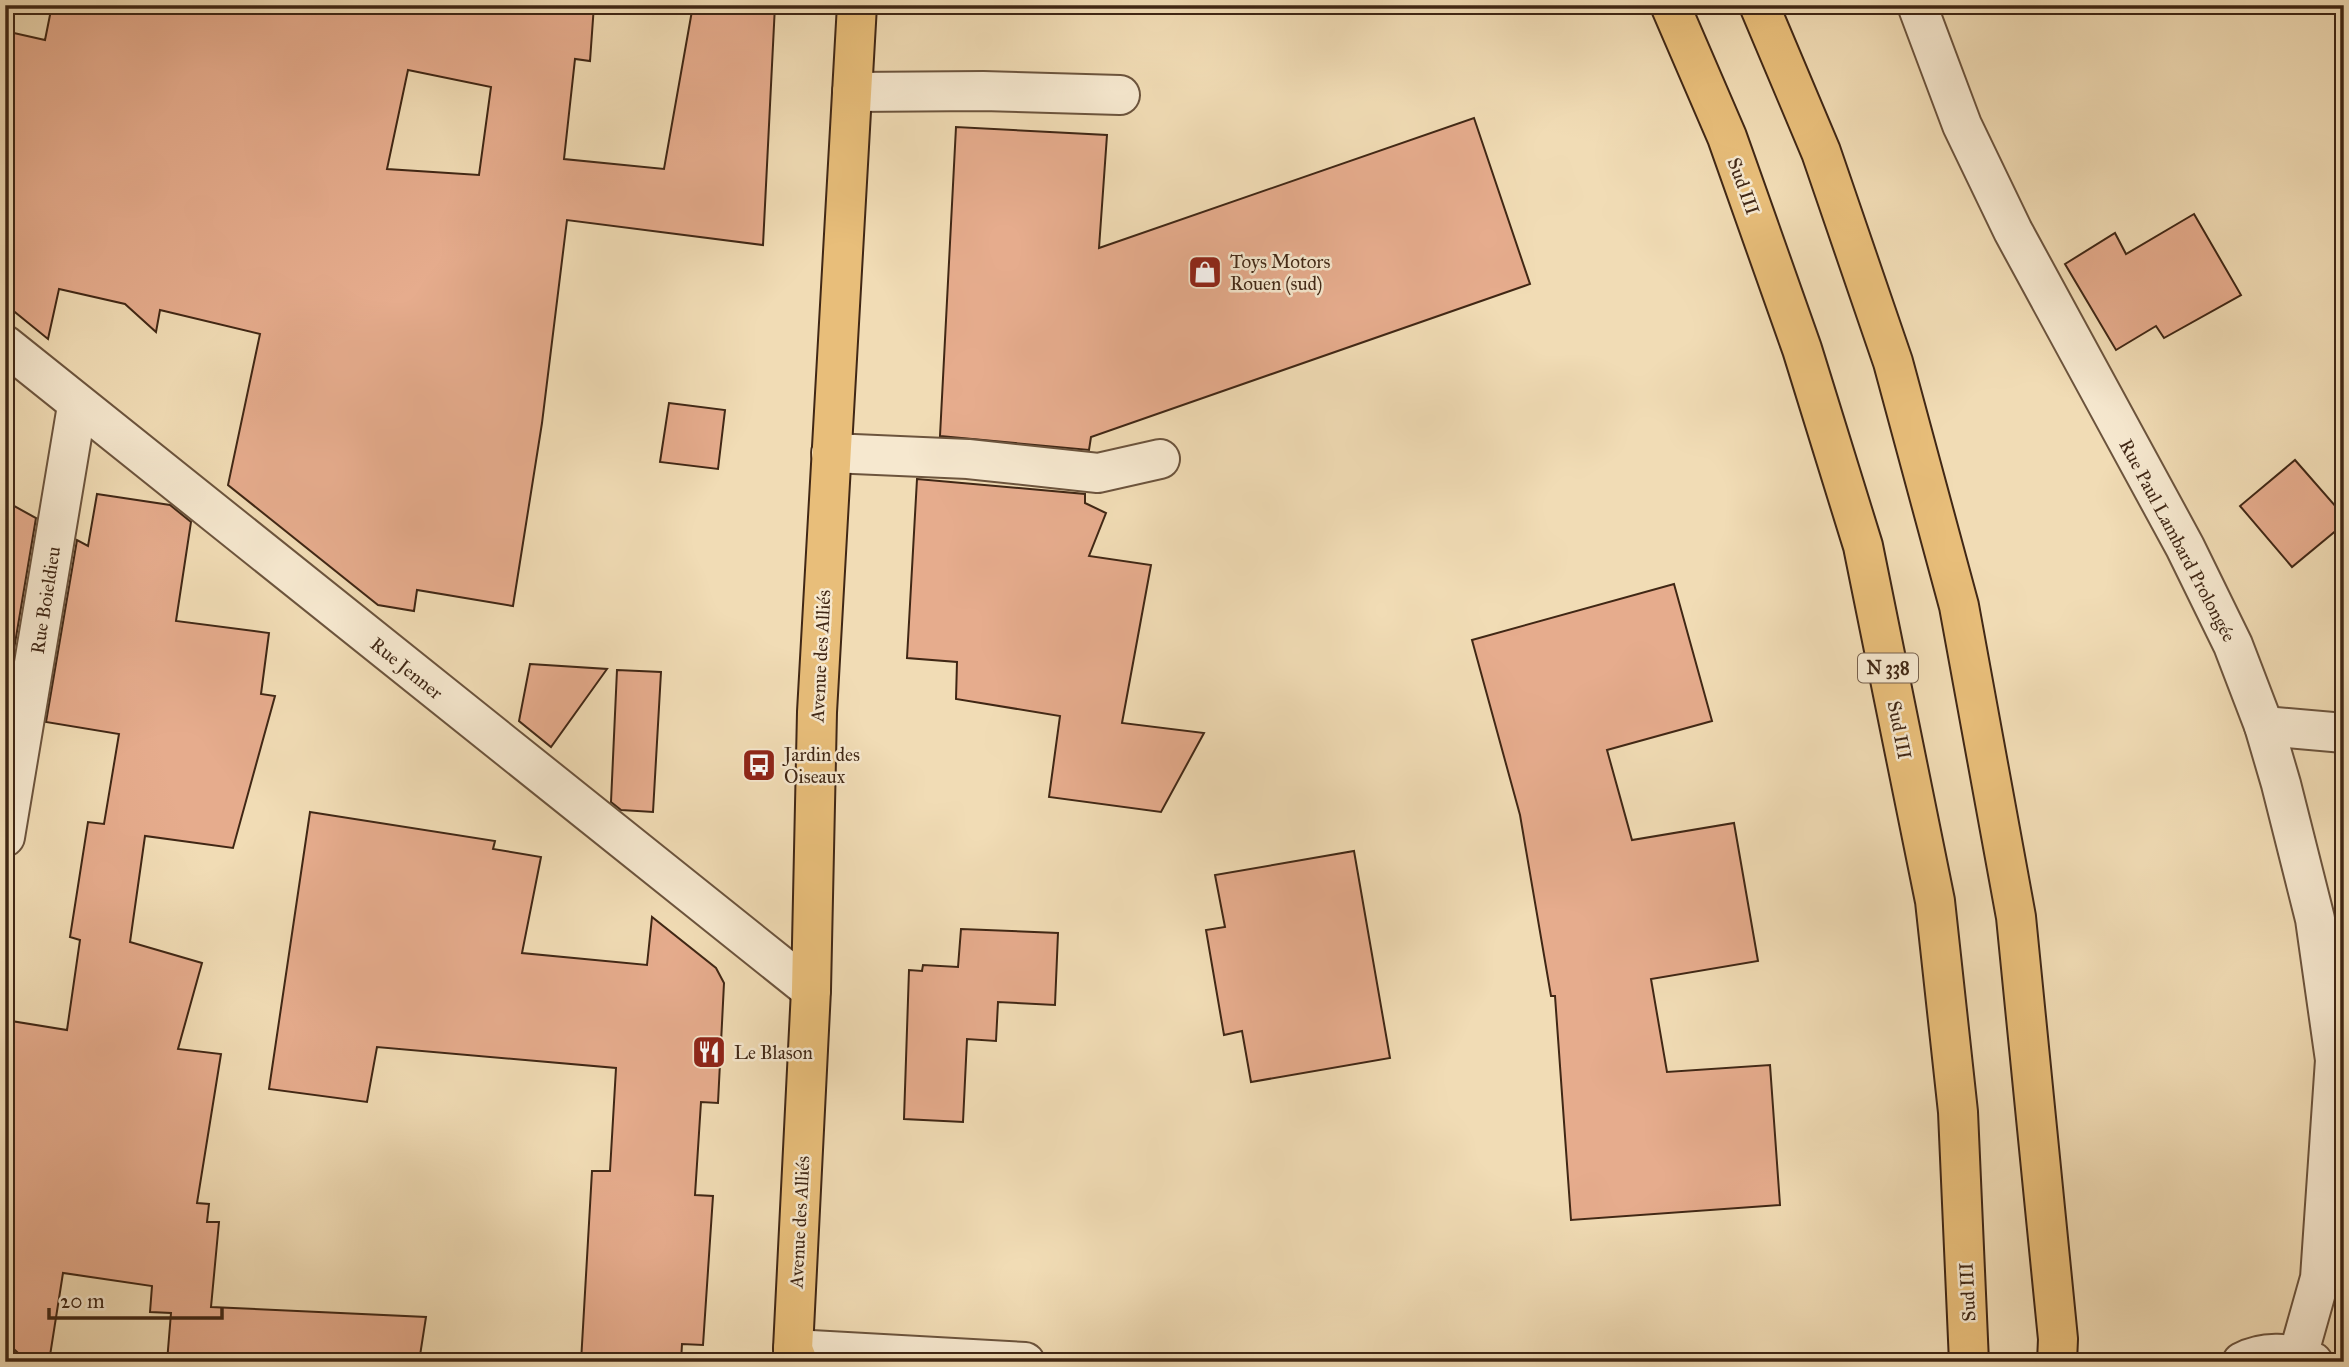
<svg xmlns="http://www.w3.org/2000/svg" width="2349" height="1367" viewBox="0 0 2349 1367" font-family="'IM FELL Great Primer',serif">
	<rect width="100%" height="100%" fill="#f1dcb5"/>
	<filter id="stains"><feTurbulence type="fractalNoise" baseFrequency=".00286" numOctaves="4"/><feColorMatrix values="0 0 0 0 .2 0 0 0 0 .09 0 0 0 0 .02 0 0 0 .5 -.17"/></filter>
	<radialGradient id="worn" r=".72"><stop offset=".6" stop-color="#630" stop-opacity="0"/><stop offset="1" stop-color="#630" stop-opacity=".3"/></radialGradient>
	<g fill="#e6ac8d" stroke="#402715" stroke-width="2" fill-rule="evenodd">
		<path d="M52 5H594L590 61 575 59 564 159 664 169 693 5H775L763 245 567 220 542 423 513 606 417 590 414 611 378 605 228 485 260 334 160 310 156 332 125 304 59 289 48 339 5 304V31L45 40ZM408 70 491 87 479 175 387 169Z"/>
		<polygon points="1474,118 1530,284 1091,437 1089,450 940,436 956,127 1107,135 1099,248"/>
		<polygon points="2194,214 2241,295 2164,338 2156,326 2116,350 2065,264 2115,233 2126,254"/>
		<polygon points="669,403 725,410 718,469 660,462"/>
		<polygon points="2295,460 2344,516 2344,524 2292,567 2240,506"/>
		<polygon points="917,479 1085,494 1085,503 1106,513 1089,556 1151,565 1122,723 1204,733 1161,812 1049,797 1060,716 956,699 957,662 907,658"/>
		<polygon points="97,494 170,505 191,522 176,621 269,633 261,694 275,696 233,848 145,836 130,942 202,963 178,1049 221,1054 197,1203 209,1204 207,1222 219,1222 211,1307 426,1317 419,1362 167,1362 171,1313 150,1312 152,1286 63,1273 49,1362 28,1362 5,1341 5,1053 11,1021 67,1030 80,940 70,937 88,822 104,824 119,734 46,722 77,540 88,546"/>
		<polygon points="5,501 36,518 5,703"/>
		<polygon points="1674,584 1712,721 1607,750 1632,840 1734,823 1758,961 1651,979 1667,1072 1770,1065 1780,1205 1571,1220 1555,996 1551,996 1520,815 1472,640"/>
		<polygon points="530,664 607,669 551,747 519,721"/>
		<polygon points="617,670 661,672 653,812 621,810 611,802"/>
		<polygon points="310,812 495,841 493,849 541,857 522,953 647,965 652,917 716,968 724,983 718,1103 701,1102 695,1195 713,1196 703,1345 682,1344 681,1362 581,1362 592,1171 610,1171 616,1068 377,1047 367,1102 269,1089"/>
		<polygon points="1354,851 1390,1058 1251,1082 1242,1031 1224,1035 1206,930 1225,927 1215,875"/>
		<polygon points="961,929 1058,933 1055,1005 998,1002 996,1041 967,1039 963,1122 904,1119 909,970 922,971 923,965 958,967"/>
	</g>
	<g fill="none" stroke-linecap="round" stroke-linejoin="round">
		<g stroke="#6c543d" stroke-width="42">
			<g id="minor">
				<polyline points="1917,5 1962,125 2013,231 2185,547 2233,645 2264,726 2281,784 2315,919 2335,1060 2320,1278 2298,1356"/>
				<polyline points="852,92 983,91 1120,95"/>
				<polyline points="5,345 811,990"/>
				<polyline points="831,453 968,459 1098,473 1160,459"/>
				<polyline points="2264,726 2344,733"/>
				<polyline points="5,837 77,406"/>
				<polyline points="793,1349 1025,1362"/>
				<path d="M2242 1362C2264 1350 2290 1352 2313 1362"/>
			</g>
		</g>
		<g stroke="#402715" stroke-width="42">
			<polyline id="major" points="798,1362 793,1349 811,990 817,712 857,5"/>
		</g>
		<g stroke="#402715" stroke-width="42">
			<g id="highway">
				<polyline points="1670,5 1727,137 1802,349 1863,546 1935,901 1958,1112 1969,1362"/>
				<polyline points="1759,5 1821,152 1893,362 1959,606 2016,917 2058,1339 2057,1362"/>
			</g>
		</g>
		<use href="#minor" stroke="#f6e8cf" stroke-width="38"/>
		<use href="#major" stroke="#e8be7a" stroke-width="38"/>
		<use href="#highway" stroke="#e8be7a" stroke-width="38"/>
	</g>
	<defs>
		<g id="shop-square" transform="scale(1.75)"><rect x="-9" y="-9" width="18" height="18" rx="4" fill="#8f2418" stroke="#f6e8cf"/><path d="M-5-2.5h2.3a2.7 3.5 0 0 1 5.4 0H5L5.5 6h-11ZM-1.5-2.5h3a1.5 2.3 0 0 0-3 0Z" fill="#fff"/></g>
		<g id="bus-square" transform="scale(1.75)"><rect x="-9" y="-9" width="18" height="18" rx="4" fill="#8f2418" stroke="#f6e8cf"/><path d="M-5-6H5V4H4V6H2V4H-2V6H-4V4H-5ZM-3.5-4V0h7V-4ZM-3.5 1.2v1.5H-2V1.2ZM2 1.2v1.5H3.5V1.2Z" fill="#fff"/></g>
		<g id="restaurant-square" transform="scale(1.75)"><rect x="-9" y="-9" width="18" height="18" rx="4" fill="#8f2418" stroke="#f6e8cf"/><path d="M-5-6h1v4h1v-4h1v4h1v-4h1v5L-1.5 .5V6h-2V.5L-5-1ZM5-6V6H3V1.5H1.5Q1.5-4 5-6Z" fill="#fff"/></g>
	</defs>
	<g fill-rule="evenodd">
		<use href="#shop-square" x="1205" y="272"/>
		<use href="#bus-square" x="759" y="765"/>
		<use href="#restaurant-square" x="709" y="1052"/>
	</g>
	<g text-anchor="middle" stroke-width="5" stroke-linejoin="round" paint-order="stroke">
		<rect fill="#f6e8cf" stroke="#77614d" stroke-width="2" x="1858" y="653.5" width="60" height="29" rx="5"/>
		<g font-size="18" font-weight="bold" fill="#402715">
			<text x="1888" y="674">N 338</text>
		</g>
		<g font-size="19" fill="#402715" stroke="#f6e8cf">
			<text transform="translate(1744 186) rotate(70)" y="7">Sud III</text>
			<text transform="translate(2178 540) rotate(62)" y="7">Rue Paul Lambard Prolongée</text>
			<text transform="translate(45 600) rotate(-81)" y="7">Rue Boieldieu</text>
			<text transform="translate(820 656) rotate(-87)" y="7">Avenue des Alliés</text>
			<text transform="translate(407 668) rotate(39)" y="7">Rue Jenner</text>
			<text transform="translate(1900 730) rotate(79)" y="7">Sud III</text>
			<text transform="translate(799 1222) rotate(-87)" y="7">Avenue des Alliés</text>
			<text transform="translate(1967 1292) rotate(-93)" y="7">Sud III</text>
		</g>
		<g font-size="19" fill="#402715" stroke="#f6e8cf" text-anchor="start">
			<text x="1230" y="268">Toys Motors<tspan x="1230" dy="22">Rouen (sud)</tspan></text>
			<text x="784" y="761">Jardin des<tspan x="784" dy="22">Oiseaux</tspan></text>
			<text x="734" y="1059">Le Blason</text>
		</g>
	</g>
	<rect width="2349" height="1367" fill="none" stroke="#f1dcb5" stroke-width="28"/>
	<rect x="7" y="7" width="2335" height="1353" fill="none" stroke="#402715" stroke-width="3.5"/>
	<rect x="14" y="14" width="2321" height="1339" fill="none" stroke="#402715" stroke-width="2"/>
	<path d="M49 1308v10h173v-10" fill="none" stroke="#402715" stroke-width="3.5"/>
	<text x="60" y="1308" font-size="21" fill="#402715" stroke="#f6e8cf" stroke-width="5" paint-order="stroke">20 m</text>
	<rect width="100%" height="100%" filter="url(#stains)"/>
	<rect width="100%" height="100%" fill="url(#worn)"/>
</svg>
